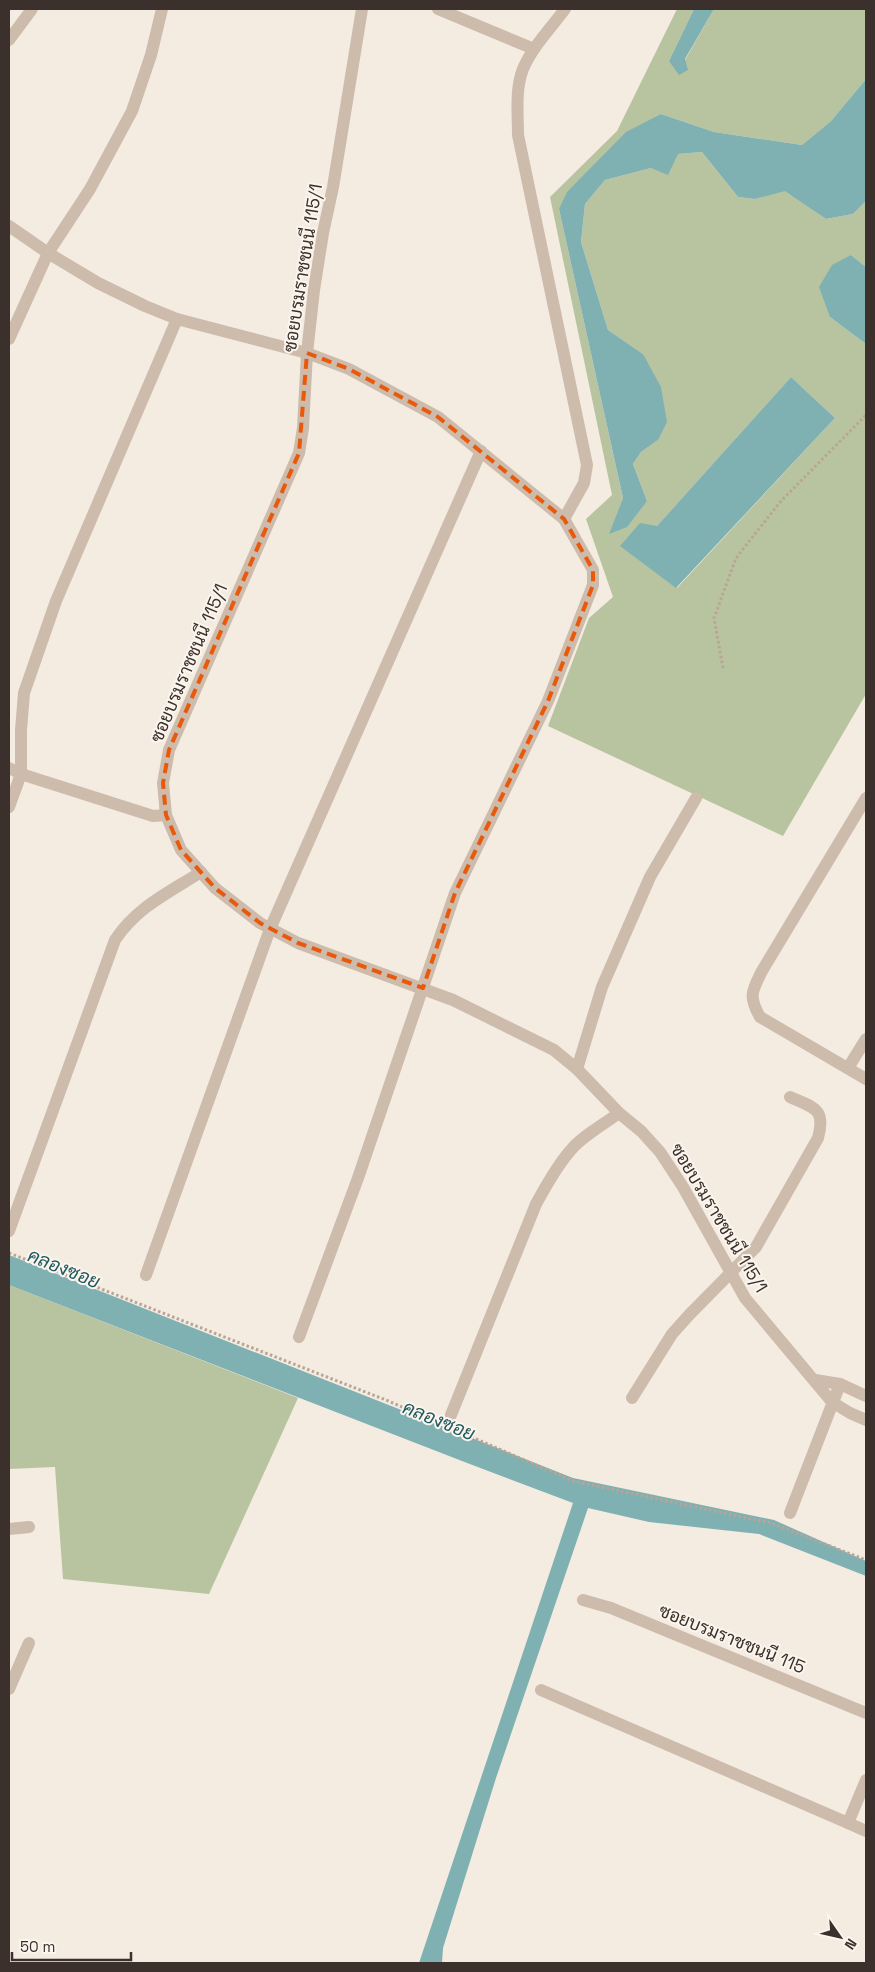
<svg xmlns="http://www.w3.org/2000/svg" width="875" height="1972" viewBox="0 0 875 1972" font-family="'Space Grotesk',Sarabun,sans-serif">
	<rect width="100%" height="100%" fill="#f4ebe1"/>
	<g fill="#b8c4a0" fill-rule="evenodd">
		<path d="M677 9H694L669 61 685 60 714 9H866V79L831 121 802 145 714 132 661 114 559 209 623 498 610 533 647 501 633 464 641 452 658 440 643 354 608 330 581 242 585 204 605 180 651 168 678 154 702 152 738 197 755 199 785 190 826 219 853 214 866 201V267L851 255 830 317 866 344V694L783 836 548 726 589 618 613 597 586 519 612 495 550 197 617 131ZM791 377 835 418 677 588 657 526Z"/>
		<polygon points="9,1285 298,1398 209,1594 63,1579 55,1467 9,1469"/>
	</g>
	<g fill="#7fb0b2">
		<polygon points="694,9 714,9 685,59 688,70 679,75 669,61"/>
		<polygon points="866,79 866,201 853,214 826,219 785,191 755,199 738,197 702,152 678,154 668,175 651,168 605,180 585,204 581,242 608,330 643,354 661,387 667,422 658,440 641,452 633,464 647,501 627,527 609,534 623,498 559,209 567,192 626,132 661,114 714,132 802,145 831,121"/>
		<polygon points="851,255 866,267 866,344 830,317 819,287 832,265"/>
		<polygon points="791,377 835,418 676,588 620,546 640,523 657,526"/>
		<polygon points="9,1255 573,1478 774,1520 866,1561 866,1576 759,1534 649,1522 588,1508 496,1778 443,1948 442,1963 419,1963 573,1503 462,1461 9,1285"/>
	</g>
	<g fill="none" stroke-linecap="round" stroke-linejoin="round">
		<g stroke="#b9a596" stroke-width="3" stroke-dasharray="2.5 2.5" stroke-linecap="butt">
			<polyline points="723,668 714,618 736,558 781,501 866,415"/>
			<polyline points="9,1253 386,1400 441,1424"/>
			<polyline points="453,1429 573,1481 771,1523 866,1560"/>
		</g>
		<g stroke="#cdbbac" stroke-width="12">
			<polyline points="362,9 333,187 323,233 314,290 307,353 303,428 299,453 169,750 163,783 166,815 181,850 215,888 260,923 298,943 453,1000 554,1050 577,1069 619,1113 641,1131 660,1152 683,1187 745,1298 832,1402 850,1413 866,1420"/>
			<polyline points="438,9 534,49"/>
			<polyline points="9,40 32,9"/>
			<polyline points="9,226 48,253 98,283 145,306 177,319 307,353 349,369 438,417 564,519 593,570 593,585 548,701 455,893 358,1178 299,1337"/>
			<polyline points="9,339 48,253 90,189 132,111 151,55 162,9"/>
			<path d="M564 519 584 483 587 465 518 135C518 114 515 89 523 69 532 47 551 28 565 9"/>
			<polyline points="9,768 21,774 153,816 166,815"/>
			<path d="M866 798 762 971C752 991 748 996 760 1017L866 1079"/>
			<polyline points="9,807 21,774 21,730 24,693 56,601 177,319"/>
			<polyline points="848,1068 866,1039"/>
			<polyline points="577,1069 602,987 650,877 696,798"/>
			<path d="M9 1231 115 940C137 907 168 893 201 872"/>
			<polyline points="146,1275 270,929 481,451"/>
			<polyline points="815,1380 840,1384 866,1396"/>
			<path d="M632 1398 672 1334 690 1314 756 1247 818 1138C826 1108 814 1108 790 1097"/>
			<path d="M451 1415 536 1204C546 1186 556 1167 570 1151 582 1136 603 1125 619 1113"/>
			<polyline points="790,1513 840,1384"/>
			<polyline points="9,1529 29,1527"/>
			<polyline points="583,1600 611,1608 866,1713"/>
			<polyline points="9,1689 29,1643"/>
			<polyline points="541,1690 848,1823"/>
			<polyline points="866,1780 848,1823 866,1831"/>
		</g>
	</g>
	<path fill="none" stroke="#e8590c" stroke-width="4" stroke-dasharray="10 6" stroke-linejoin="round" d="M307 353 349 369 438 417 564 519 593 570V585L548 701 455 893 423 988 298 943 260 923 215 888 181 850 166 815 163 783 169 750 299 453Z"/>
	<g text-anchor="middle" stroke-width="4" stroke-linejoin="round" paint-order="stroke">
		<g font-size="18" fill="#3b302b" stroke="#fbf5ee">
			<text transform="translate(303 268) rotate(-81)" y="6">ซอยบรมราชชนนี 115/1</text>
			<text transform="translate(189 663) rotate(-67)" y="6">ซอยบรมราชชนนี 115/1</text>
			<text transform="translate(719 1218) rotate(59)" y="6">ซอยบรมราชชนนี 115/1</text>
			<text transform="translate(732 1639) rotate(22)" y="6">ซอยบรมราชชนนี 115</text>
		</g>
		<g font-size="19" font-style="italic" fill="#1f5a5e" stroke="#fbf5ee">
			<text transform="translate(64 1268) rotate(22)" y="7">คลองซอย</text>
			<text transform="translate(439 1420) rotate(22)" y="7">คลองซอย</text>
		</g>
	</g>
	<rect width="875" height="1972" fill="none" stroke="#3b302b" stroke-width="20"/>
	<g transform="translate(840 1937) rotate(124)" stroke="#fbf5ee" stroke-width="4" paint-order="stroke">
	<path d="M0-4L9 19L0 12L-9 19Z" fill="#3b302b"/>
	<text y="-8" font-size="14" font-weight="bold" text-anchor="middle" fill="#3b302b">N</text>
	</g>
	<path d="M12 1952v8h119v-8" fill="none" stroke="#3b302b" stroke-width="2.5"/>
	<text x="20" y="1952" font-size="15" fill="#3b302b" stroke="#fbf5ee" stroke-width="4" paint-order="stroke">50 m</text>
</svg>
